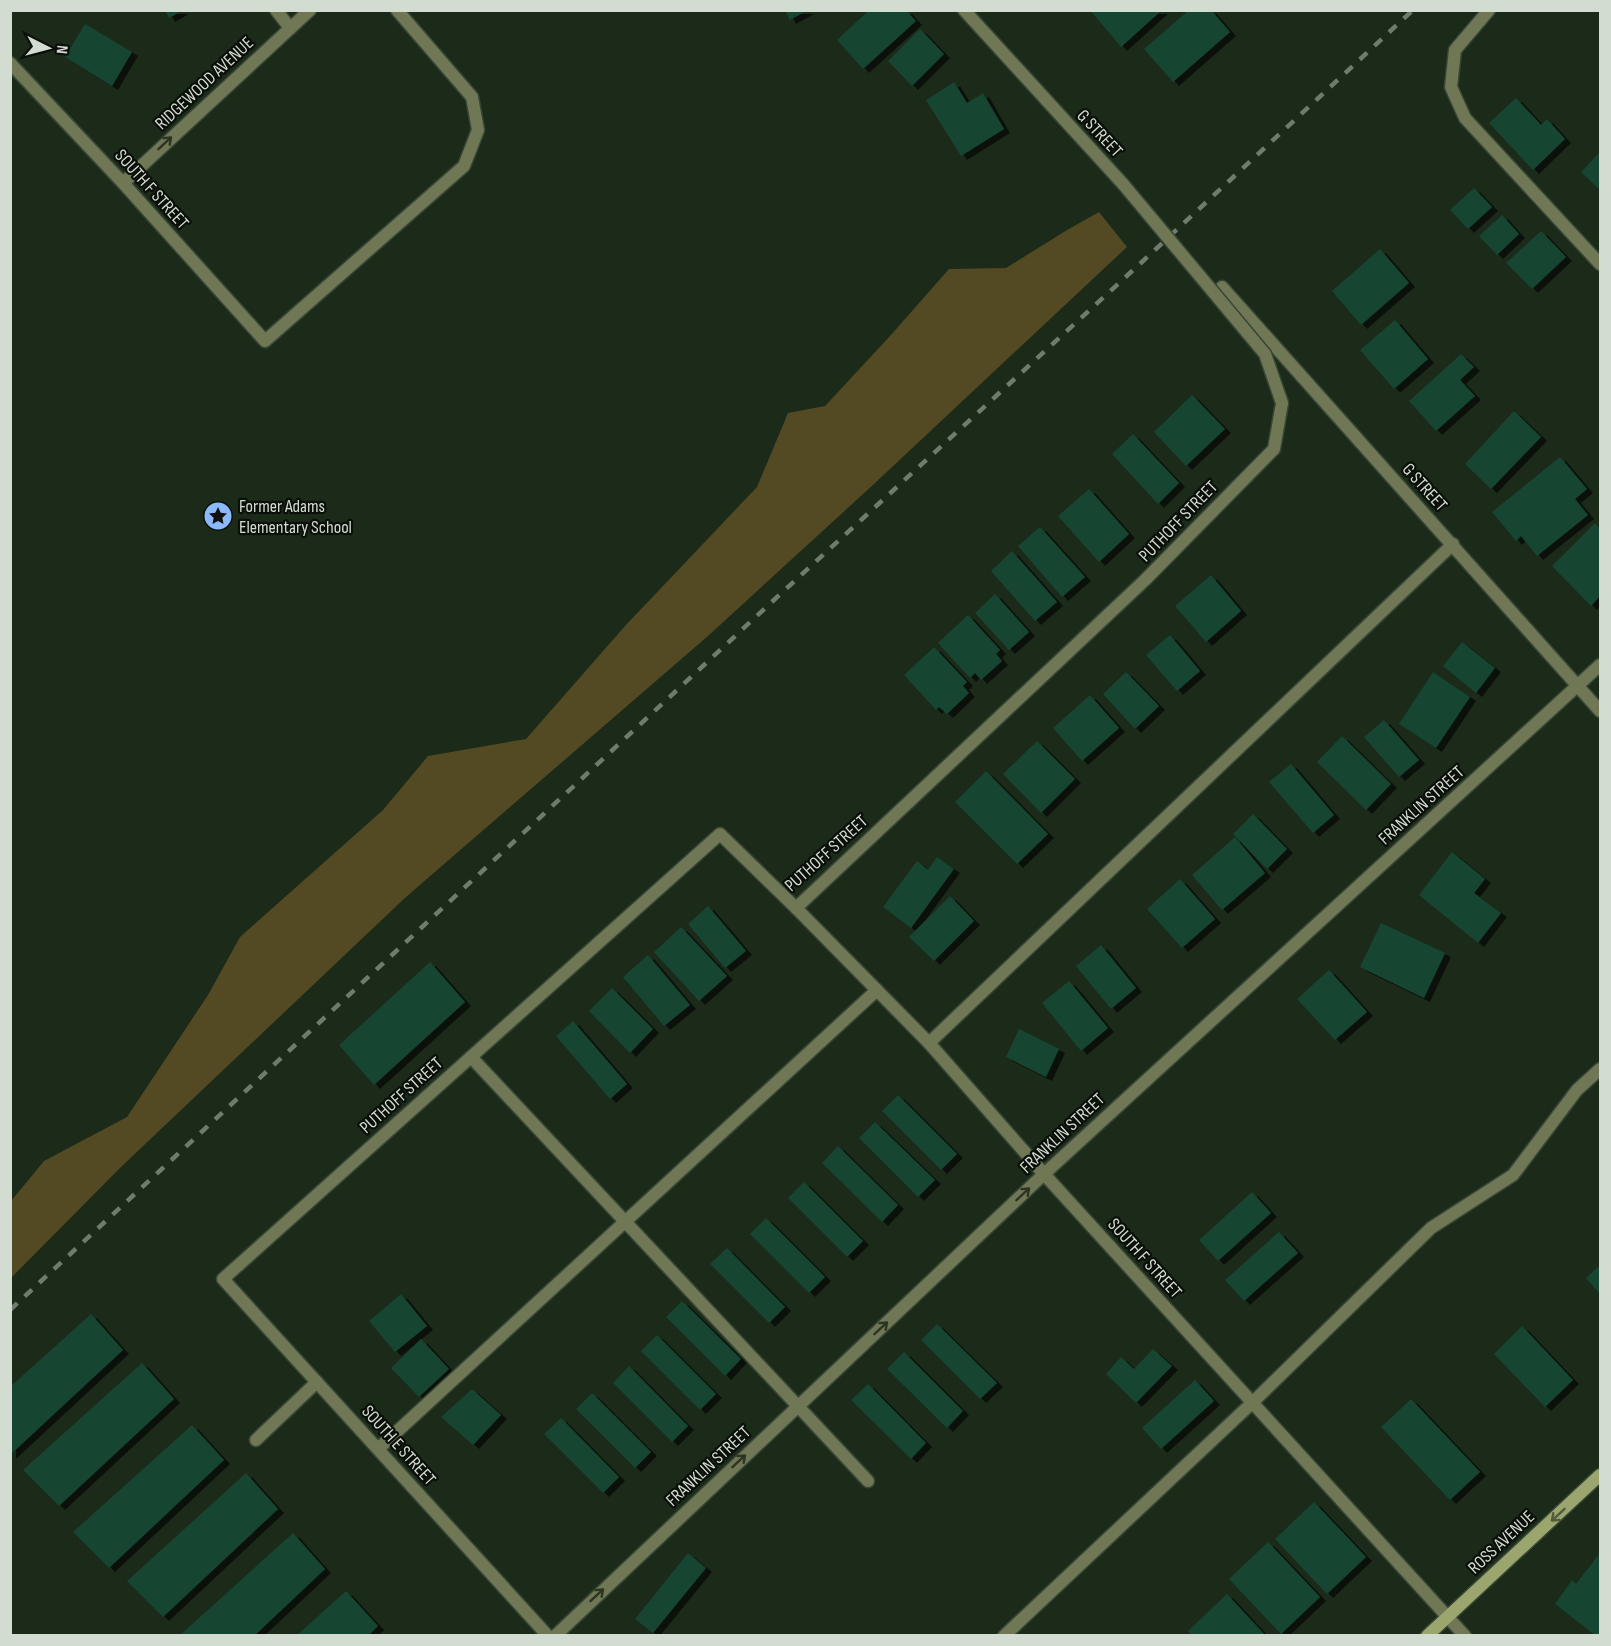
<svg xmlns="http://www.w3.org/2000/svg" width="1611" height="1646" viewBox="0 0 1611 1646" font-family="'Sofia Sans Condensed',sans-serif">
	<defs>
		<filter id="shadow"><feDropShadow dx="6" dy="4" stdDeviation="0" flood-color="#0009"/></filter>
	</defs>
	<rect width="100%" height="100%" fill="#1b2a19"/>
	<polygon fill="#534923" points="1099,212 1127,247 874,484 708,636 406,897 121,1167 11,1278 11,1201 44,1161 127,1117 208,995 240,937 383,810 428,756 526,739 625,626 757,487 788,413 825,406 890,336 949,269 1006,268 1067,230"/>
	<g fill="#194433" filter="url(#shadow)">
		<polygon points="165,10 183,10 169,18"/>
		<polygon points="785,10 808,10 790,20"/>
		<polygon points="869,10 906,10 916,21 863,69 837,40"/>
		<polygon points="1090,10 1162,10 1121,47"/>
		<polygon points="1189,10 1211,10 1230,32 1173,82 1144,49"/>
		<polygon points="85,24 132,52 112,86 65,57"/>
		<polygon points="920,29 944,54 912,86 888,61"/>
		<polygon points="954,82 967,103 983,93 1004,129 961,156 926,100"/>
		<polygon points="1516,98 1541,125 1547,119 1565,139 1533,170 1489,123"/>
		<polygon points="1600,152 1600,190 1581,172"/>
		<polygon points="1474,188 1492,207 1468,229 1450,210"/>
		<polygon points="1502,215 1519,234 1497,255 1479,236"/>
		<polygon points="1541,231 1566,257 1532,289 1506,263"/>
		<polygon points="1380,249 1409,283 1361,325 1332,291"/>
		<polygon points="1395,320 1428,359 1394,389 1360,350"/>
		<polygon points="1461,354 1474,367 1460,380 1475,396 1436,431 1409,401"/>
		<polygon points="1192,395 1225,429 1186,466 1154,432"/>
		<polygon points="1514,411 1541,437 1491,489 1465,464"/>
		<polygon points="1133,434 1179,483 1158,504 1112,454"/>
		<polygon points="1560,457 1587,489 1575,499 1588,515 1537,556 1521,536 1516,541 1492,512"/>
		<polygon points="1089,489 1129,534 1099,562 1058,516"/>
		<polygon points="1595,523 1600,529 1600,596 1591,606 1552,566"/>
		<polygon points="1040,527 1085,577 1062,597 1018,546"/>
		<polygon points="1012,551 1057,602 1035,621 991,571"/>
		<polygon points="1211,575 1241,611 1206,642 1175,606"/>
		<polygon points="995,594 1029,632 1009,650 975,613"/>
		<polygon points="968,615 1000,650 996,654 1002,661 981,680 975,673 970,678 938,643"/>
		<polygon points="1170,635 1200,671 1177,691 1146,655"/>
		<polygon points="1462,642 1495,668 1476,693 1443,666"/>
		<polygon points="934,647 967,682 963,686 969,693 947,714 939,707 936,710 904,675"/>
		<polygon points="1126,672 1159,706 1135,729 1103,694"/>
		<polygon points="1433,672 1470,697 1436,748 1399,724"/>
		<polygon points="1090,695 1119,728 1082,761 1053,728"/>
		<polygon points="1384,720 1419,760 1399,777 1364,737"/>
		<polygon points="1342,736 1391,784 1366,810 1317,762"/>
		<polygon points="1037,741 1075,779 1041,813 1003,774"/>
		<polygon points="1291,764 1334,815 1313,833 1269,782"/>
		<polygon points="986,771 1048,834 1017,864 955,802"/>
		<polygon points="1253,814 1287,849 1267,869 1233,834"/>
		<polygon points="1235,837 1265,873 1222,910 1192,875"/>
		<polygon points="1452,852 1485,879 1474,893 1501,913 1478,943 1419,895"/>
		<polygon points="937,857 954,869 911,928 883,907 917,861 928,870"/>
		<polygon points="1180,879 1215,919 1182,948 1147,909"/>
		<polygon points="950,896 974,921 934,961 909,937"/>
		<polygon points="708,906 746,951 725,968 688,924"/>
		<polygon points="1381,923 1445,953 1424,998 1360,967"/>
		<polygon points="681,927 727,976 699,1001 654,952"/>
		<polygon points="1101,945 1136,988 1111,1009 1076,966"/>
		<polygon points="648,955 690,1005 664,1026 623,977"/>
		<polygon points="430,962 465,1002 374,1085 339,1045"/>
		<polygon points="1329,970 1367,1012 1335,1040 1297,999"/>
		<polygon points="1069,981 1108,1028 1081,1051 1042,1003"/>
		<polygon points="612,988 653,1029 630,1053 589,1011"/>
		<polygon points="573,1021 627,1084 610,1099 556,1036"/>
		<polygon points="1019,1029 1059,1049 1046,1077 1006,1057"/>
		<polygon points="898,1095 957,1154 941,1170 882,1111"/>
		<polygon points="875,1122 935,1180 918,1197 859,1138"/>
		<polygon points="838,1146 898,1205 882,1222 822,1163"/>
		<polygon points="804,1182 863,1241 847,1257 788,1198"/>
		<polygon points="1252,1192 1271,1213 1218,1261 1199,1240"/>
		<polygon points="766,1218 825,1277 809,1293 750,1234"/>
		<polygon points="1279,1232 1298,1253 1244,1301 1225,1280"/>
		<polygon points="727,1248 785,1307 769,1323 710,1264"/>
		<polygon points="1600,1265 1600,1294 1586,1278"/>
		<polygon points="401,1294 427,1326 395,1352 369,1321"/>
		<polygon points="682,1301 741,1359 725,1376 666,1317"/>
		<polygon points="91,1314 123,1350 10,1455 10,1387"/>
		<polygon points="937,1324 997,1383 980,1399 921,1340"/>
		<polygon points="1522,1326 1573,1380 1545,1407 1494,1354"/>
		<polygon points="657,1335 716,1394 700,1410 641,1351"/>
		<polygon points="421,1339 449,1369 419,1397 391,1368"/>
		<polygon points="1153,1349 1172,1366 1136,1403 1106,1374 1121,1357 1134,1369"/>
		<polygon points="904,1352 963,1411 947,1428 887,1369"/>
		<polygon points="142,1363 174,1399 59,1506 23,1470"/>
		<polygon points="629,1366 688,1426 672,1442 613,1383"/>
		<polygon points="1195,1380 1214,1401 1161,1449 1142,1428"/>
		<polygon points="868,1384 926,1443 911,1459 851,1400"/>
		<polygon points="472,1389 501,1415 473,1445 441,1417"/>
		<polygon points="592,1393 651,1452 635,1468 576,1409"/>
		<polygon points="1411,1399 1480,1472 1450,1500 1381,1427"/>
		<polygon points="561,1418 619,1477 603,1493 544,1434"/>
		<polygon points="192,1425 224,1460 109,1568 73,1532"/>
		<polygon points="246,1473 278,1509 163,1617 127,1581"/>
		<polygon points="1314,1502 1366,1557 1327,1594 1275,1539"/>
		<polygon points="293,1533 325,1569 254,1636 179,1636"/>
		<polygon points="1268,1542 1320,1597 1281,1634 1229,1579"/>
		<polygon points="688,1553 706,1568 653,1633 635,1619"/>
		<polygon points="1600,1553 1600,1636 1596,1636 1555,1604 1572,1580 1576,1584"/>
		<polygon points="346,1591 378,1626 368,1636 296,1636"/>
		<polygon points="1227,1594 1266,1636 1192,1636 1188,1631"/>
	</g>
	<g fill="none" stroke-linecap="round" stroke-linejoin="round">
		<g stroke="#384636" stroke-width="15">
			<g id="service">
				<polyline points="276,10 290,28"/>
				<polyline points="1489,10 1455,50 1451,87 1465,118 1600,264"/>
				<polyline points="123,183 265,341 464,166 478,130 472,97 397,10"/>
				<polyline points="929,1043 1453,544"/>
				<polyline points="471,1057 868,1481"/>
				<polyline points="256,1440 317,1382"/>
				<polyline points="378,1449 877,990"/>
				<polyline points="1004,1636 1253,1402 1431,1228 1513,1175 1577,1090 1600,1069"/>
			</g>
		</g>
		<g stroke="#384636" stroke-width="15">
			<g id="minor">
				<polyline points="964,10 1123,184"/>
				<polyline points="10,63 123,183 310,10"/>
				<polyline points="1222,287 1600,711"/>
				<polyline points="796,908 1145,580 1274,449 1282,403"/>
				<polyline points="548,1636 223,1279 720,834 796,908 929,1043 1044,1174 1465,1636"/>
			</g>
		</g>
		<g stroke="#384636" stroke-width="15">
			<polyline id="tertiary" points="555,1636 1044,1174 1600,665"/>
		</g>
		<g stroke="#384636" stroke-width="15">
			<polyline id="secondary" points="1427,1636 1600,1475"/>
		</g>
		<use href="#service" stroke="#707754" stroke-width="12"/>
		<use href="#minor" stroke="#707754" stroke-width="12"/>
		<use href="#tertiary" stroke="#707754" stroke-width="12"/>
		<use href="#secondary" stroke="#9aa66d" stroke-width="12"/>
		<polyline stroke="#6f7b6d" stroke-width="4.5" stroke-dasharray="10 10" stroke-linecap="butt" points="10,1310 775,599 1143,261 1413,10"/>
		<g stroke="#384636" stroke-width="15" stroke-linecap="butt">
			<polyline id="minor-bridge" points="1123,184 1265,354 1282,403"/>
		</g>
		<use href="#minor-bridge" stroke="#707754" stroke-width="12"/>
	</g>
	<defs><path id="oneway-shaft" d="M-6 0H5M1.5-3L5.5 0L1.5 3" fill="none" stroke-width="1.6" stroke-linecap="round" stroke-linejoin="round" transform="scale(1.5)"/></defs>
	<g stroke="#2e3423">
		<use href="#oneway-shaft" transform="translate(165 143) rotate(-43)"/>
		<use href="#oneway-shaft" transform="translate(1023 1194) rotate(-43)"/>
		<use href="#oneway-shaft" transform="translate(881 1328) rotate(-43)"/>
		<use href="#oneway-shaft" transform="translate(739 1461) rotate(-43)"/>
		<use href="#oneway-shaft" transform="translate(597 1595) rotate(-43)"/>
	</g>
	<use stroke="#525b3b" href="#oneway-shaft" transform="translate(1558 1515) rotate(137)"/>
	<defs>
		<g id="sight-disc" transform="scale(1.5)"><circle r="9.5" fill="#8bb9fc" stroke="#0a1009"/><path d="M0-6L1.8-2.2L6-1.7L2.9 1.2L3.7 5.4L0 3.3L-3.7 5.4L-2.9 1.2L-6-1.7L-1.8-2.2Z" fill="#111"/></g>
	</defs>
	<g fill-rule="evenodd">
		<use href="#sight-disc" x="218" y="516"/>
	</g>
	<g text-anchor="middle" stroke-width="4.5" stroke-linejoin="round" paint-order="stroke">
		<g font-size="18" fill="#d3dcd1" stroke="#0a1009">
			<text transform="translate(204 83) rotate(-43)" y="6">RIDGEWOOD AVENUE</text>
			<text transform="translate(1100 133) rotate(47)" y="6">G STREET</text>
			<text transform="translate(152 189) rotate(48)" y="6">SOUTH F STREET</text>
			<text transform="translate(1425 487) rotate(48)" y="6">G STREET</text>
			<text transform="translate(1178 521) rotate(-46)" y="6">PUTHOFF STREET</text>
			<text transform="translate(1421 805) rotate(-42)" y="6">FRANKLIN STREET</text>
			<text transform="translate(826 853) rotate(-42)" y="6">PUTHOFF STREET</text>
			<text transform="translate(401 1095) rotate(-42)" y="6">PUTHOFF STREET</text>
			<text transform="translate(1062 1133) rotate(-43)" y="6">FRANKLIN STREET</text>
			<text transform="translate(1145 1258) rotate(48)" y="6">SOUTH F STREET</text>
			<text transform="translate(399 1445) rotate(48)" y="6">SOUTH E STREET</text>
			<text transform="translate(708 1466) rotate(-43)" y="6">FRANKLIN STREET</text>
			<text transform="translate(1501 1542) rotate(-43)" y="6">ROSS AVENUE</text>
		</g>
		<g font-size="18" fill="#d3dcd1" stroke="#0a1009" text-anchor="start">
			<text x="239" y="512">Former Adams<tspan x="239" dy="21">Elementary School</tspan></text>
		</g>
	</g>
	<rect width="1611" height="1646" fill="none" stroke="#d3dcd1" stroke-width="24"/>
	<g transform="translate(48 48) rotate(96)" stroke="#0a1009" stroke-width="4.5" paint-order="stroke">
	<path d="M0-4.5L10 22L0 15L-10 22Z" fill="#d3dcd1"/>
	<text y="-9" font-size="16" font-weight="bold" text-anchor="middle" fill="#d3dcd1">N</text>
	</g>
</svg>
